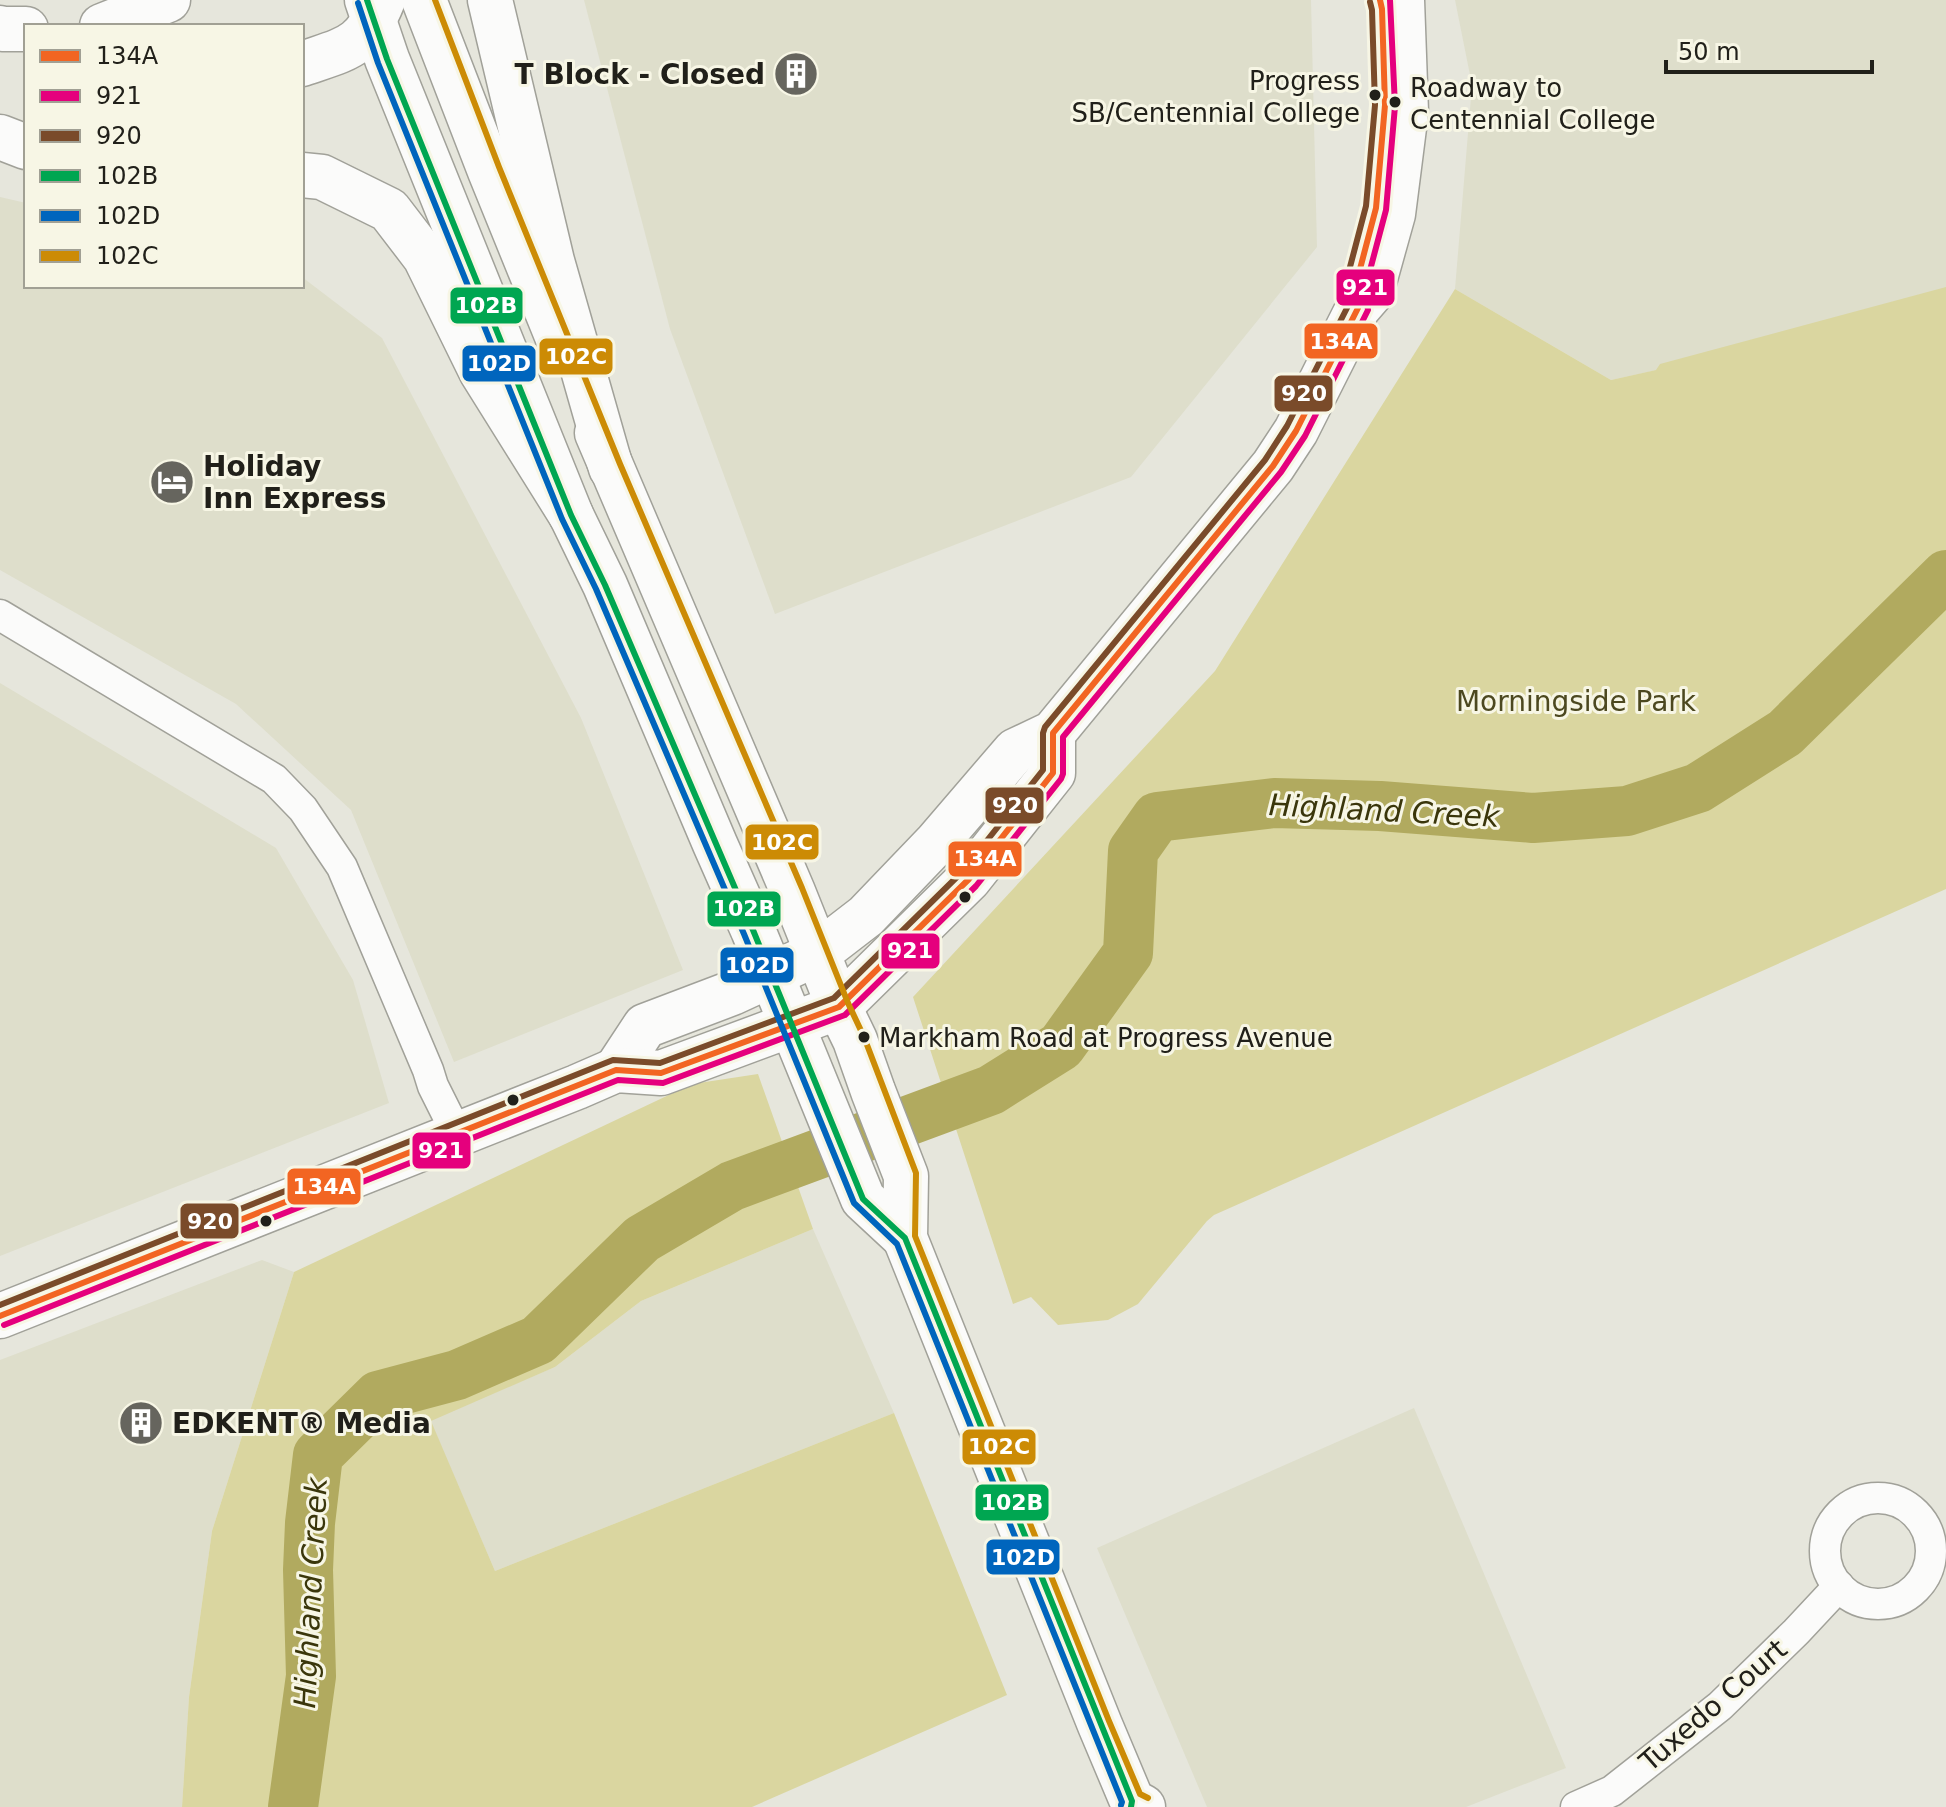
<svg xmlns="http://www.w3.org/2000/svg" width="1946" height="1807" viewBox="0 0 1946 1807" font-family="'DejaVu Sans',sans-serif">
	<rect width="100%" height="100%" fill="#e6e6dc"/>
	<g fill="#dedecb">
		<polygon points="584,0 1311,0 1317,247 1131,477 775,614 670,329"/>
		<polygon points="1455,0 1946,0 1946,307 1611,380 1455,289 1472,85"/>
		<polygon points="0,197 26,203 26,286 302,286 302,277 382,338 581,718 683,970 454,1062 351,810 236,704 0,570"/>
		<polygon points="0,683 276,848 353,980 389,1103 0,1256"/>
		<polygon points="813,1229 894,1413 495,1571 430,1420 555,1367 641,1301"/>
		<polygon points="262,1260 294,1272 212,1531 189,1697 182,1807 0,1807 0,1360"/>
		<polygon points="1414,1408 1566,1768 1466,1807 1207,1807 1097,1548"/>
	</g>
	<g fill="#dad6a0">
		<polygon points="1946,287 1946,889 1214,1215 1207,1221 1138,1304 1108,1320 1058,1325 1031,1297 1013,1304 913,997 1215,671 1455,289 1611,380 1656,370 1660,364"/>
		<polygon points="758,1074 813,1229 641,1301 555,1367 431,1421 495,1571 894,1413 1007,1695 752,1807 182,1807 189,1697 212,1531 294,1272 692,1084"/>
	</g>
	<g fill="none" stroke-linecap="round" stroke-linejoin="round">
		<polyline stroke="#b1aa5f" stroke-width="50" points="293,1807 311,1676 308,1570 310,1523 318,1455 378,1396 457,1375 538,1340 642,1239 732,1186 991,1090 1061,1046 1128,953 1133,851 1157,817 1274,803 1380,806 1533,818 1627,811 1698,788 1785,733 1946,575"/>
		<g stroke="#a1a199" stroke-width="33">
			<g id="street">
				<polyline points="0,615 274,779 303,809 342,867 428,1070 433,1086 457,1134"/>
				<circle cx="1878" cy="1551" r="53"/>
				<polyline points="1576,1807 1612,1791 1720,1706 1796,1632 1839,1586"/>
			</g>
		</g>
		<g stroke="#a1a199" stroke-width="47">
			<g id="secondary">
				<polyline points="616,1070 645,1026 732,993 818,953 866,916 936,843 1015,751 1053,733 1273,466 1296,431 1358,308 1371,293 1393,214 1406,112 1402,0"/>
				<polyline points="0,1316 577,1087 616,1070 661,1073 839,1007 969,879 1053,773 1053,733"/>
			</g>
		</g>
		<g stroke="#a1a199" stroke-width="47">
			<g id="primary">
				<polyline points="367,0 387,59 571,515 605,585 715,844 753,930 863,1199 905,1238"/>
				<polyline points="424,0 490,171 557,336"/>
				<polyline points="597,433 793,892 839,1007 855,1040 873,1091 906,1176 905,1238 1100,1725 1132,1801 1143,1807"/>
			</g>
		</g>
		<g stroke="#a1a199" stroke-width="47">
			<g id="highway">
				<polyline points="490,0 552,261 611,468"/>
				<polyline points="102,26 168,0"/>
				<polyline points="0,28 4,29 26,29"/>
				<path d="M302 64C348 48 364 48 383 0"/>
				<polyline points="0,137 26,147"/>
				<polyline points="302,175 322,177 389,210 425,257 481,371 571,515"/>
			</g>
		</g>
		<use href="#street" stroke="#fbfbfa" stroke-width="30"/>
		<use href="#secondary" stroke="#fbfbfa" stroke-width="44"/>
		<use href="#primary" stroke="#fbfbfa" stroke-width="44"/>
		<use href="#highway" stroke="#fbfbfa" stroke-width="44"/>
		<g stroke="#f7f6e5" stroke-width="12">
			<polyline id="bus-1" points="0,1316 616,1070 661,1073 839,1007 969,879 1053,773 1053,733 1273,466 1296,431 1358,308 1355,288 1376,208 1385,105 1382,9 1380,0"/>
		</g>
		<g stroke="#f7f6e5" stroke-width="12">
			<polyline id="bus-2" points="4,1325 618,1080 663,1083 845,1015 976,886 1061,779 1063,774 1063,737 1281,472 1305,436 1368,310 1365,289 1386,210 1395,106 1390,0"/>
		</g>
		<g stroke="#f7f6e5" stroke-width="12">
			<polyline id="bus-3" points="0,1305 613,1060 660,1063 834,998 962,872 1043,770 1043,733 1045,727 1265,460 1287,426 1348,306 1345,286 1366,206 1375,105 1372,10 1370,2"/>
		</g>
		<g stroke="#f7f6e5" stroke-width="12">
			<polyline id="bus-4" points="367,0 387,59 571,515 605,585 753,930 863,1199 905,1238 1132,1801 1131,1807"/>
		</g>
		<g stroke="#f7f6e5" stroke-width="12">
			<polyline id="bus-5" points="358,3 378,63 562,519 596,589 744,934 854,1203 897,1244 1122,1802 1121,1805"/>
		</g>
		<g stroke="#f7f6e5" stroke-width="12">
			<polyline id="bus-6" points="435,0 499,167 620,464 802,888 848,1003 864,1037 916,1173 915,1236 1109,1721 1140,1794 1148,1798"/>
		</g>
		<use href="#bus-1" stroke="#f26522" stroke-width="6"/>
		<use href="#bus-2" stroke="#e5007d" stroke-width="6"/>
		<use href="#bus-3" stroke="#7a4b2a" stroke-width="6"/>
		<use href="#bus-4" stroke="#00a651" stroke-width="6"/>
		<use href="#bus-5" stroke="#0065bd" stroke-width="6"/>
		<use href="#bus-6" stroke="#cc8b05" stroke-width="6"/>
	</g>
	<defs>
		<g id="building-disc" transform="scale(2.3)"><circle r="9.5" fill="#66655e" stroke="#f7f6e5"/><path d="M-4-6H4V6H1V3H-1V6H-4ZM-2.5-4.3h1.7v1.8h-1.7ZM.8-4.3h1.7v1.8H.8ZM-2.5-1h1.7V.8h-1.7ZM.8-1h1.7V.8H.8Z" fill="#fff"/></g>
		<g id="hotel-disc" transform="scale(2.3)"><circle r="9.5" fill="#66655e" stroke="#f7f6e5"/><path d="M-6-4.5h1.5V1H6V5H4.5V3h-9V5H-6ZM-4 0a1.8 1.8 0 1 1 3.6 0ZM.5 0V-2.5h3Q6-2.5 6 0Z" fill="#fff"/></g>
	</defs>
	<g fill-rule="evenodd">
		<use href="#building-disc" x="796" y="74"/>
		<use href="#hotel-disc" x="172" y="482"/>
		<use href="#building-disc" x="141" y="1423"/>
	</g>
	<g fill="#21201a" stroke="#f7f6e5" stroke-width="3">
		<circle cx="1375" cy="95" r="7"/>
		<circle cx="1395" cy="102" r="7"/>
		<circle cx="965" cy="897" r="7"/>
		<circle cx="864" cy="1037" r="7"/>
		<circle cx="513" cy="1100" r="7"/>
		<circle cx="266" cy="1221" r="7"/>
	</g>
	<g text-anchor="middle" stroke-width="6" stroke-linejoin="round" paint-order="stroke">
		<g font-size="26" fill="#21201a" stroke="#f7f6e5" text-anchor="start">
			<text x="1360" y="90" text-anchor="end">Progress<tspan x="1360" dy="32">SB/Centennial College</tspan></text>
			<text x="1410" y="97">Roadway to<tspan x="1410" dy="32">Centennial College</tspan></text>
			<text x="879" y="1047">Markham Road at Progress Avenue</text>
		</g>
		<g font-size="28" font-weight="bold" fill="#21201a" stroke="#f7f6e5" text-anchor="start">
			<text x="765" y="84" text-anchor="end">T Block - Closed</text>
			<text x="203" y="476">Holiday<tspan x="203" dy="32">Inn Express</tspan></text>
			<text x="172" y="1433">EDKENT® Media</text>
		</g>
		<g font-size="28" fill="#4c481f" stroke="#f7f6e5">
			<text x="1576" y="711">Morningside Park</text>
		</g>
		<g font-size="28" fill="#21201a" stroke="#f7f6e5">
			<text transform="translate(1713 1705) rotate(-41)" y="10">Tuxedo Court</text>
		</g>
		<g font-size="30" font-style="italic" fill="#3a360b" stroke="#f7f6e5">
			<text transform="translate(1384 811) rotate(3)" y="10">Highland Creek</text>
			<text transform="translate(311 1593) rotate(-87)" y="10">Highland Creek</text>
		</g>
	</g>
	<g stroke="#f7f6e5" stroke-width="3">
		<rect x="1335" y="268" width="61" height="39" rx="8" fill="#e5007d"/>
		<rect x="449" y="286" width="75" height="39" rx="8" fill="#00a651"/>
		<rect x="1303" y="322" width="76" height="38" rx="8" fill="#f26522"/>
		<rect x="538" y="337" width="76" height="39" rx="8" fill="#cc8b05"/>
		<rect x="461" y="344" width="76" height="39" rx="8" fill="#0065bd"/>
		<rect x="1273" y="374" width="61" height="39" rx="8" fill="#7a4b2a"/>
		<rect x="984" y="786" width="61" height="39" rx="8" fill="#7a4b2a"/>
		<rect x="744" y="823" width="76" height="38" rx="8" fill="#cc8b05"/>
		<rect x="947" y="840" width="76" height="38" rx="8" fill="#f26522"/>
		<rect x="706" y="890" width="76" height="38" rx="8" fill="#00a651"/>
		<rect x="880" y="932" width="61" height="38" rx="8" fill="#e5007d"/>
		<rect x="719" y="946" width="76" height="38" rx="8" fill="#0065bd"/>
		<rect x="411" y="1131" width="61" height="39" rx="8" fill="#e5007d"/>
		<rect x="286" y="1167" width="76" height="39" rx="8" fill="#f26522"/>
		<rect x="179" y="1202" width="61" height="38" rx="8" fill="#7a4b2a"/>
		<rect x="961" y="1428" width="76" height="38" rx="8" fill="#cc8b05"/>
		<rect x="974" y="1483" width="76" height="39" rx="8" fill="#00a651"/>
		<rect x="985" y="1538" width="76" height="38" rx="8" fill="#0065bd"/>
	</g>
	<g font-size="22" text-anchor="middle" font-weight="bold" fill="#fff">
		<text x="1365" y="295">921</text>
		<text x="486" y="313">102B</text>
		<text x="1341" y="349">134A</text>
		<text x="576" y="364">102C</text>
		<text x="499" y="371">102D</text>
		<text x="1304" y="401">920</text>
		<text x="1015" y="813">920</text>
		<text x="782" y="850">102C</text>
		<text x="985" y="866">134A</text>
		<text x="744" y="916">102B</text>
		<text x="910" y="958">921</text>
		<text x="757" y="973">102D</text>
		<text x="441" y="1158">921</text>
		<text x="324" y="1194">134A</text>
		<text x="210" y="1229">920</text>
		<text x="999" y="1454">102C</text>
		<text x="1012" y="1510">102B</text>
		<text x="1023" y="1565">102D</text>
	</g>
	<rect x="24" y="24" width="280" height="264" fill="#f7f6e5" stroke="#a1a094" stroke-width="2"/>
	<rect x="40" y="50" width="40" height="12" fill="#f26522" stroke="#a1a094" stroke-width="2"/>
	<text x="96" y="64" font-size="24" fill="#21201a">134A</text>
	<rect x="40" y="90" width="40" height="12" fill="#e5007d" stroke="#a1a094" stroke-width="2"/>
	<text x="96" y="104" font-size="24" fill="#21201a">921</text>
	<rect x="40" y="130" width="40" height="12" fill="#7a4b2a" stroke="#a1a094" stroke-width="2"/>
	<text x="96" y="144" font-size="24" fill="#21201a">920</text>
	<rect x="40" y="170" width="40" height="12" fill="#00a651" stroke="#a1a094" stroke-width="2"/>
	<text x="96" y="184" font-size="24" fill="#21201a">102B</text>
	<rect x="40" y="210" width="40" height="12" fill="#0065bd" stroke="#a1a094" stroke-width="2"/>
	<text x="96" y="224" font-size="24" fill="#21201a">102D</text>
	<rect x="40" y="250" width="40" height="12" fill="#cc8b05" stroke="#a1a094" stroke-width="2"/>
	<text x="96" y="264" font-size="24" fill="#21201a">102C</text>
	<path d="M1666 60v12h206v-12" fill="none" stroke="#21201a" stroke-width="4"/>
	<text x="1678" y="60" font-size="24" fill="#21201a" stroke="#f7f6e5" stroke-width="6" paint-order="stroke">50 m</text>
</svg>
